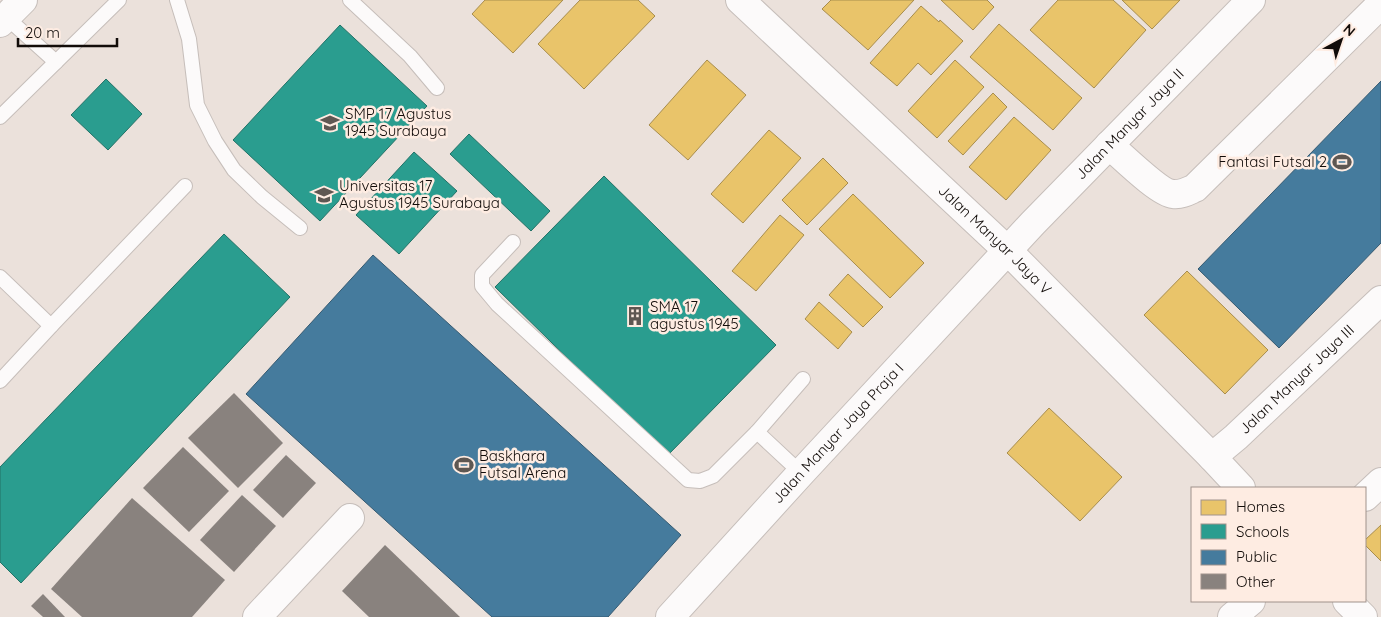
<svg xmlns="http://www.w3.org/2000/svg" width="1381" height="617" viewBox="0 0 1381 617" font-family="Quicksand,sans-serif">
	<rect width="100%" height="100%" fill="#ebe1db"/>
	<g fill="#e9c46a" stroke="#a88d4d">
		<polygon points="485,0 563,0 513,53 472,14"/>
		<polygon points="580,0 638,0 655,16 584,89 538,44"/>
		<polygon points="831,0 914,0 868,50 822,9"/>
		<polygon points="941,0 987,0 994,7 973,30"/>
		<polygon points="1058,0 1113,0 1146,30 1094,88 1030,30"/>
		<polygon points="1122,0 1180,0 1152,29"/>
		<polygon points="921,6 939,22 940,20 963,41 931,75 918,63 897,86 870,63"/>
		<polygon points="999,24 1082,98 1053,130 970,57"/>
		<polygon points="707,60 746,95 688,160 649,125"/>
		<polygon points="955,60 984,87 937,138 908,111"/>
		<polygon points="993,93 1007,107 963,155 948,141"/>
		<polygon points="1014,117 1051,150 1006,200 969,167"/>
		<polygon points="769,130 801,158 743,223 711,194"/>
		<polygon points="823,158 848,183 807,225 782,200"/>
		<polygon points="853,194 924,263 890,298 819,229"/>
		<polygon points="780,215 804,235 756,291 732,271"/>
		<polygon points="1187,271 1268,350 1225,394 1144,315"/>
		<polygon points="848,274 883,307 863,327 829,295"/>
		<polygon points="819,302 852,332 838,349 805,319"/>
		<polygon points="1049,408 1122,477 1080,521 1007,453"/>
		<polygon points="1381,525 1381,561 1365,545 1365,540"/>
	</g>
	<g fill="#2a9d8f" stroke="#237267">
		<polygon points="340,25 427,106 320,221 233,140"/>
		<polygon points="106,79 142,114 108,150 71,115"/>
		<polygon points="469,134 550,211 531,231 450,154"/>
		<polygon points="414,152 457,191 399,254 356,215"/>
		<polygon points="604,176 776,345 667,456 495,287"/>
		<polygon points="224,234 290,297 21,583 0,562 0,467"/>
	</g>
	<g fill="#457b9d" stroke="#365a71">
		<polygon points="1381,81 1381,243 1279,348 1198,269"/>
		<polygon points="373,255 681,535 608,617 492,617 246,394"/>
	</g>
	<g fill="#89827e">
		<polygon points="234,393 283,443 238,488 188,438"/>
		<polygon points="183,447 229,491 189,532 143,488"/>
		<polygon points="286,455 316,483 283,518 253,490"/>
		<polygon points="242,495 276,526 234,572 200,540"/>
		<polygon points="132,498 225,580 192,617 82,617 51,589"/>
		<polygon points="385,545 460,617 369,617 342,591"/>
		<polygon points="43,594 65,617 43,617 31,606"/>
	</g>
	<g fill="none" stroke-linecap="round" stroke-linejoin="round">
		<g stroke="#c6beba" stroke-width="16">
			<g id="lane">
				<polyline points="177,0 189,39 197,105 215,141 234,170 262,197 300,228"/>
				<polyline points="350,0 410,56 437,88"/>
				<polyline points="6,17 56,62"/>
				<polyline points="0,117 119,0"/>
				<polyline points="513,242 482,275 482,286 497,304 688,480 700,481 713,476 757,432 803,379"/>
				<polyline points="0,277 51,326 185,186"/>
				<polyline points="0,381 51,326"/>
				<polyline points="757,432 801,473"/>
			</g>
		</g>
		<g stroke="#c6beba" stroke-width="30">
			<g id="street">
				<path id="s1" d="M740 0 1008 251 1212 457 1241 488"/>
				<polyline points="0,23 23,0"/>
				<path d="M1109 145C1121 155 1159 193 1173 194 1182 195 1188 191 1195 188L1381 4"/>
				<path id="s2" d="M1212 457 1236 437 1381 300"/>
				<polyline points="1365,497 1381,482"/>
				<polyline points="1347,601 1363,617"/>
				<polyline points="257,617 350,518"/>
				<path id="s3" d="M670 617 801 473 1033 223 1251 0"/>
				<polyline points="1232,617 1251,601"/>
			</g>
		</g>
		<use href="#lane" stroke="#fcfafa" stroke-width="14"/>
		<use href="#street" stroke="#fcfafa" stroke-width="28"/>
	</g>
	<defs>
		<g id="school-bare" transform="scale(1.5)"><path d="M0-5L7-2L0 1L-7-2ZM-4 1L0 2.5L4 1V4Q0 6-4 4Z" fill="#5e5752" stroke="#feece2" stroke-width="2.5" paint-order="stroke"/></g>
		<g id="stadium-bare" transform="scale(1.5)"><path d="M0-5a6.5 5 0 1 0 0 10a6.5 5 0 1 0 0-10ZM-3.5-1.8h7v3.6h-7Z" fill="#5e5752" stroke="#feece2" stroke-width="2.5" paint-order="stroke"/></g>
		<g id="university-bare" transform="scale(1.5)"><path d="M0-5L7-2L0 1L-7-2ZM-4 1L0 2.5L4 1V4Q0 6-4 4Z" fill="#5e5752" stroke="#feece2" stroke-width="2.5" paint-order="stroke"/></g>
		<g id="building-bare" transform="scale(1.5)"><path d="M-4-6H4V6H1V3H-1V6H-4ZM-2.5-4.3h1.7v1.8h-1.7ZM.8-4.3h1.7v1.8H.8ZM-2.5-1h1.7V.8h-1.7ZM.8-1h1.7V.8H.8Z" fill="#5e5752" stroke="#feece2" stroke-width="2.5" paint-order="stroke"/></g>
	</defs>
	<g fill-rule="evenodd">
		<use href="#school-bare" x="330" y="123"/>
		<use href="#stadium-bare" x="1342" y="162"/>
		<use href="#university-bare" x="324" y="195"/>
		<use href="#building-bare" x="635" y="316"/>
		<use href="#stadium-bare" x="464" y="465"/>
	</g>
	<g text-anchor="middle" stroke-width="5" stroke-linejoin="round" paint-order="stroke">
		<g font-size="15" fill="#120c09" stroke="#feece2" text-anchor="start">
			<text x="345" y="119">SMP 17 Agustus<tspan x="345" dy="17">1945 Surabaya</tspan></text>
			<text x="1327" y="167" text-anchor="end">Fantasi Futsal 2</text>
			<text x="339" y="191">Universitas 17<tspan x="339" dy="17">Agustus 1945 Surabaya</tspan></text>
			<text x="650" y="312">SMA 17<tspan x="650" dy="17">agustus 1945</tspan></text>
			<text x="479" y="461">Baskhara<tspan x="479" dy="17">Futsal Arena</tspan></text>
		</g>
		<g font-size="15" fill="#120c09" stroke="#feece2">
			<text dy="5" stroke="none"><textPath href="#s3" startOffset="674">Jalan Manyar Jaya II</textPath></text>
			<text dy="5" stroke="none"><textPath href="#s1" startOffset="350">Jalan Manyar Jaya V</textPath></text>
			<text dy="5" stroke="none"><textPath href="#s2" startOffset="115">Jalan Manyar Jaya III</textPath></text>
			<text dy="5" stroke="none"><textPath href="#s3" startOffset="249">Jalan Manyar Jaya Praja I</textPath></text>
		</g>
	</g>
	<rect x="1191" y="487" width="175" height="115" fill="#feece2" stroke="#a0928b"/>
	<rect x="1201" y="500" width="25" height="15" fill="#e9c46a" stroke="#a0928b"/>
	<text x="1236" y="512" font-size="15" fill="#120c09">Homes</text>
	<rect x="1201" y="524" width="25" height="15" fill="#2a9d8f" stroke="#a0928b"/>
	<text x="1236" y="537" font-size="15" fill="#120c09">Schools</text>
	<rect x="1201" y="550" width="25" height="15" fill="#457b9d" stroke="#a0928b"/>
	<text x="1236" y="562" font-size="15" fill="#120c09">Public</text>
	<rect x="1201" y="574" width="25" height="15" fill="#89827e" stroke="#a0928b"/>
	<text x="1236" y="587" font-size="15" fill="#120c09">Other</text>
	<g transform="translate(1341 40) rotate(40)" stroke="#feece2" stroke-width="4" paint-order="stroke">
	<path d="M0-4L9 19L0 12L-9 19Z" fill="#120c09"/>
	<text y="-8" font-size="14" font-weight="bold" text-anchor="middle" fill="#120c09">N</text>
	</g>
	<path d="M18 38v8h99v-8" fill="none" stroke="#120c09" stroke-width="2.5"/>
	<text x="25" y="38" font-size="15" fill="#120c09" stroke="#feece2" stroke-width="4" paint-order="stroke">20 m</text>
</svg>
